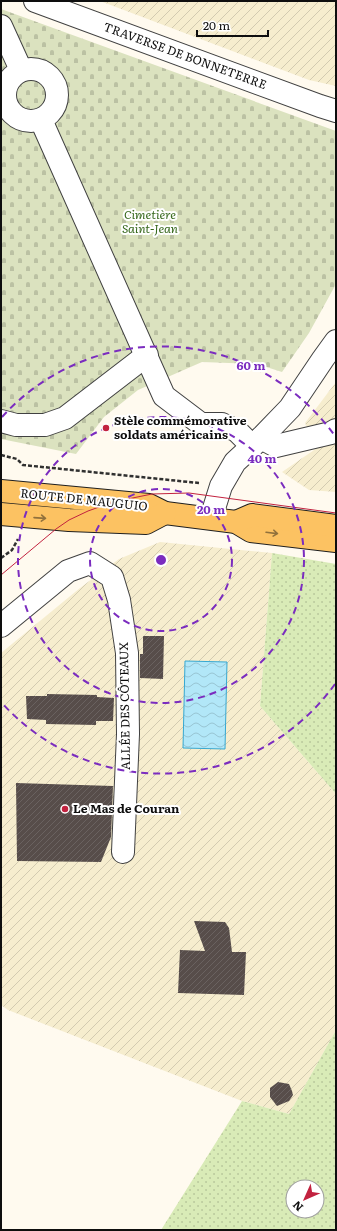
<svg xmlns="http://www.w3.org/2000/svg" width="337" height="1231" viewBox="0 0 337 1231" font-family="Literata,serif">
	<defs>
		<pattern id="farmland-furrows" width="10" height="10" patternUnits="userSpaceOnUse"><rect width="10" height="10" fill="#f6edce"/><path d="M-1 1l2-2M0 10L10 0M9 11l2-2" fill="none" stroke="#d2cab0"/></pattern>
		<pattern id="grass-dots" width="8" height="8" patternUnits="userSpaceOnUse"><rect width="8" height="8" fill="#d9ebb7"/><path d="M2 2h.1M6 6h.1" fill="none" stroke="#b9c89c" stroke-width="1.8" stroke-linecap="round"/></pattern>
		<pattern id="cemetery-stones" width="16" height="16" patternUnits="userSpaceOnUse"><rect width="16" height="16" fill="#dbe2bf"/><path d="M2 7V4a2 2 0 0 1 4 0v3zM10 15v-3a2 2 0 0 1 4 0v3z" fill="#bbc1a3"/></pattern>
		<pattern id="water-waves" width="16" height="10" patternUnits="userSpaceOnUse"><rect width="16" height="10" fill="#b2e7f8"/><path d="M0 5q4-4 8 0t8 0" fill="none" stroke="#98c5d3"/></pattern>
		<pattern id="building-hatch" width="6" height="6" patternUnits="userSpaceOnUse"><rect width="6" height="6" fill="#574d4a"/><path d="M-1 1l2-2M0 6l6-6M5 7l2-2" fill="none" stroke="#6a6260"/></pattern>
	</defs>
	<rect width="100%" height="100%" fill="#fffaef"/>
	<g fill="url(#farmland-furrows)">
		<polygon points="100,1 336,1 336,86 309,80"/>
		<polygon points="336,382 336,492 309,490 282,472 317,448 305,423"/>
		<polygon points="160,542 272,553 260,706 336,794 336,1030 289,1114 242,1101 8,1010 1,1005 1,653 80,588 119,559"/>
	</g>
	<g fill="url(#grass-dots)" fill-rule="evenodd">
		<polygon points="272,553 336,564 336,794 260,706"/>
		<path d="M336 1030V1230H161L242 1101 289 1114ZM293 1187H317V1211H293Z"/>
	</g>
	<polygon fill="url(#cemetery-stones)" points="1,9 336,131 336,284 309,333 282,372 257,364 202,362 138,390 104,417 76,454 1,439"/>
	<polygon fill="url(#water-waves)" stroke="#37a8d1" points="185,661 227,662 225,749 183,748"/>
	<g fill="url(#building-hatch)">
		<polygon points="143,636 164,636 163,679 140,678 140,654 143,654"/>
		<polygon points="47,694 97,695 97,697 114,698 113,721 96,721 96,725 46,724 46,720 27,719 26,696 47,696"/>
		<polygon points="16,783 113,786 111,837 101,862 17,861"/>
		<polygon points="194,921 225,922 229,928 232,952 246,952 244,995 178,993 180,950 205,951"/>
		<polygon points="278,1082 289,1084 292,1091 293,1095 289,1101 277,1106 270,1097 270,1088"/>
	</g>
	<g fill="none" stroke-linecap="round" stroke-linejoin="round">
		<g stroke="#414141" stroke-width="24">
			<g id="minor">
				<polyline points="35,1 320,106 336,111"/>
				<polyline points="1,26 21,70"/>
				<circle cx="31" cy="95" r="26"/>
				<polyline points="41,120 164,396 201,424 222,424 237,431 252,446"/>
				<polyline points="1,421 16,425 45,425 65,418 147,355"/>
				<polyline points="261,438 276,446 331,433 336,430"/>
				<polyline points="211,518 221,486 235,462 261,438 290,408 323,359 336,341"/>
				<polyline points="1,626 68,571 90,563 112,577 119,600 127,653 128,734 123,852"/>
			</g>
		</g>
		<g stroke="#1f1f1f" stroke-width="24">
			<g id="major">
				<polyline points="1,491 149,505 165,513 236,522 251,531 336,541"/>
				<polyline points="1,514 69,520 146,523 165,513"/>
				<polyline points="236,522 252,515 336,526"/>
			</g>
		</g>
		<g stroke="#303030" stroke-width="2.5" stroke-dasharray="4 2" stroke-linecap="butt">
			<polyline points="1,455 17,459 23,465 199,483"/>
			<polyline points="1,558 12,550 18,539"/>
		</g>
		<use href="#minor" stroke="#fff" stroke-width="22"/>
		<use href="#major" stroke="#fcc262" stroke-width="22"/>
		<polyline stroke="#c2223f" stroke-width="1" points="1,575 56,529 69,520 88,511 113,502 152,494 189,493 336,513"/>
	</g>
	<defs><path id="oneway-shaft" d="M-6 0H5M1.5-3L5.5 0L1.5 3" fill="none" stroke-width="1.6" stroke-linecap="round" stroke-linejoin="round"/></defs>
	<g stroke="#91713c">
		<use href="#oneway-shaft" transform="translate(40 518) rotate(4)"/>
		<use href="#oneway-shaft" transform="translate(272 533) rotate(7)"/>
	</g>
	<g fill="none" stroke="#7b2cbf" stroke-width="2" stroke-dasharray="7 5">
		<circle cx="161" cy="560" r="71"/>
		<circle cx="161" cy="560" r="143"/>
		<path d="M335 684A214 214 0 0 1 2 703M2 417A214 214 0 0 1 335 436"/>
	</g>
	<g fill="#c2223f" stroke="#fff" stroke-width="1.5">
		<circle cx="106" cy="428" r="4"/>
		<circle cx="65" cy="809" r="4"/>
	</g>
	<g text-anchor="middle" stroke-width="4" stroke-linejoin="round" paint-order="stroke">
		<g font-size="12" fill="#0e0e0e" stroke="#fff">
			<text transform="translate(185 56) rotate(20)" y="4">TRAVERSE DE BONNETERRE</text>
			<text transform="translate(84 500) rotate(6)" y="4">ROUTE DE MAUGUIO</text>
			<text transform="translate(125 706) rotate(-91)" y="4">ALLÉE DES CÔTEAUX</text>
		</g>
		<g font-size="12" font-style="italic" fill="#36681c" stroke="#fff">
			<text x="150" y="219">Cimetière<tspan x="150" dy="14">Saint-Jean</tspan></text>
		</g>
		<g font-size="12" font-weight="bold" fill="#0e0e0e" stroke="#fff" text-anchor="start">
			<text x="114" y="425">Stèle commémorative<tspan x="114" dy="14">soldats américains</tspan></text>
			<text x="73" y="813">Le Mas de Couran</text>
		</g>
	</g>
	<circle cx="161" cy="560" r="6" fill="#7b2cbf" stroke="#fff" stroke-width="2"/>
	<g font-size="12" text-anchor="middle" font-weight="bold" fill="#7b2cbf" stroke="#fff" stroke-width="4" stroke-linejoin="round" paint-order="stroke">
		<text x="251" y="370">60 m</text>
		<text x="262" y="463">40 m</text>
		<text x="211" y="514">20 m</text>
	</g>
	<rect width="337" height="1231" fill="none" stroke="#0e0e0e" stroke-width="4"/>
	<g transform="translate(305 1199) rotate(225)"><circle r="19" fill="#ffffff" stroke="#9f9f9f"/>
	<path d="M0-3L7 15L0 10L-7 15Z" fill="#c2223f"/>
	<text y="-6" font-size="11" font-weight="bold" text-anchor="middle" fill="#0e0e0e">N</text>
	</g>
	<path d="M197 30v6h71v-6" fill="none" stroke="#0e0e0e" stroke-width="2"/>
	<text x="203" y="30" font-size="12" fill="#0e0e0e" stroke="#ffffff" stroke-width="3" paint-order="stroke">20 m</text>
</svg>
